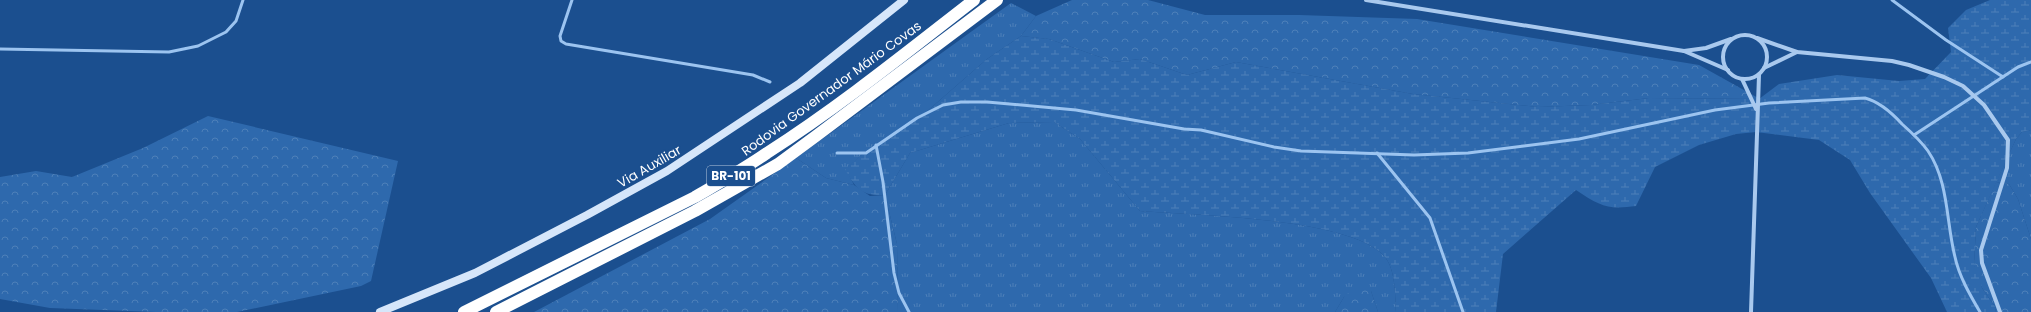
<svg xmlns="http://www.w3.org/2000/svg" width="2031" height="312" viewBox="0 0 2031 312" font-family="Poppins,sans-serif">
	<defs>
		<pattern id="grass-tufts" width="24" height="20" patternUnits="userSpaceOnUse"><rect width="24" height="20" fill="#2e69ad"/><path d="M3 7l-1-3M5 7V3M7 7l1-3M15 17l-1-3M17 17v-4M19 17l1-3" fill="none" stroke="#4d80b9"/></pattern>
		<pattern id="forest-crowns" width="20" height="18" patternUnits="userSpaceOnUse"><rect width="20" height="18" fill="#2e69ad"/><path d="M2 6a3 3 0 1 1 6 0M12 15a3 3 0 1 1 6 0" fill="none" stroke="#4d80b9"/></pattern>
		<pattern id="wetland-marsh" width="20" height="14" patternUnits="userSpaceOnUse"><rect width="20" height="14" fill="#2e69ad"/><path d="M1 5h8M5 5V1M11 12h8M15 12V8" fill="none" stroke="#4d80b9"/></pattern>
	</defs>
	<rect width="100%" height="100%" fill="#1b4f8f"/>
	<g fill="url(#grass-tufts)">
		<polygon points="1011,3 1036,16 1021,36 987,59 925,113 865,152 846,169 854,185 826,178 796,158"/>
		<path d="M1054 122 1080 139 1140 211C1193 215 1350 218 1384 256 1396 269 1395 296 1396 312H1378L1371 291 1344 297 1335 312H898L897 244 885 195 910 153 1009 123Z"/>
		<polygon points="2031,130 2031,239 2018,199 2009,184 1996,182 2016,139 2022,132"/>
	</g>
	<g fill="url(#forest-crowns)">
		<polygon points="1072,0 1148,0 1205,15 1299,15 1417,19 1699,65 1760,99 1649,98 1591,105 1538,107 1413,94 1236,62 1187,75 1140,59 1114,62 1049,39 1021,36 1036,16"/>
		<polygon points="208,116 398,161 371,281 361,286 237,312 156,312 50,308 0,299 0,177 36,171 72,177 143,148"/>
		<polygon points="796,158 826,178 854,185 870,196 885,195 897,244 898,312 534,312 710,219"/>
		<polygon points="1996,182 2009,184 2018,199 2031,239 2031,312 1995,312 1996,308 1982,288 1974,266 1976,227"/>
		<polygon points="1356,286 1366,286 1371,291 1378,312 1335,312 1344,297"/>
	</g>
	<path fill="url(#wetland-marsh)" d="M1990 0H2031V130L2022 132 2016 139 1976 227 1974 266 1978 271 1982 288 1996 308 1995 312H1947L1931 278 1870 193 1850 160 1819 140 1756 132 1736 134 1699 145 1655 167 1636 206C1608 210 1600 206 1576 190L1503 254 1496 312H1396C1395 296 1396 269 1384 256 1350 218 1193 215 1140 211L1080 139 1054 122 1009 123 910 153 885 195C861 196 856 189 845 169L865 152 925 113 987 59 1021 36 1049 39 1114 62 1140 59 1187 75 1236 62 1413 94 1538 107 1591 105 1649 98 1759 99 1779 84 1837 75 1899 81 1925 79 1951 52 1948 28 1966 10Z"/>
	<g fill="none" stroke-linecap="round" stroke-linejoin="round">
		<g stroke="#9cc4f0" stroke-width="3">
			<polyline points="572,0 560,36 561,41 566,44 753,75 770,82"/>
			<polyline points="1892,0 1946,40 2003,77"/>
			<polyline points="0,49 169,52 198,46 226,32 236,21 243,0"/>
			<polyline points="1914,135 2018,67 2031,62"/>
			<polyline points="876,145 883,182 894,273 899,293 909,312"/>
			<path d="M837 153H866L917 118 943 105 961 102H987L1076 110 1184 129 1201 130 1274 147 1301 151 1414 155 1468 153 1579 139 1715 110 1769 103 1865 98C1880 102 1892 113 1902 124 1911 132 1921 141 1928 151 1949 182 1946 222 1955 257 1959 276 1970 295 1980 312"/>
			<polyline points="1377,153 1430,218 1463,312"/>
		</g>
		<g stroke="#a9c9ee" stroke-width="4">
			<polyline points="1366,0 1684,51 1728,70"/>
			<circle cx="1745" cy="57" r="22"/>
			<polyline points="1757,38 1797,52 1892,61 1909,65 1944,77 1963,86 1984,105 2008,140 2007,168 1981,250 1982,263 2000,312"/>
			<polyline points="1684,51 1706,48 1731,39"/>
			<polyline points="1764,68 1797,52"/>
			<polyline points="1742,79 1756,109"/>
			<polyline points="1751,312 1759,75"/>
		</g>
		<polyline stroke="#d6e6fa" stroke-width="8" points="380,312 475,273 587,215 667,171 800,83 904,0"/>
		<g stroke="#fff" stroke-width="12">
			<path d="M464 312 695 197C719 183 744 169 767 153 839 107 907 52 974 0"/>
			<polyline points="496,312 695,211 778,164 816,136 997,0"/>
		</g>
	</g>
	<g text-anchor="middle" stroke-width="3.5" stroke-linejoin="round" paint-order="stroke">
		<rect fill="#1b4f8f" stroke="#bbcadd" stroke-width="1" x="707" y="166" width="48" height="20" rx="3"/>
		<g font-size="12" font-weight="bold" fill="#fff">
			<text x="731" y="180">BR-101</text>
		</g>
		<g font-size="13" fill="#fff" stroke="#1b4f8f">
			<text transform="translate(831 88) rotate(-36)" y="5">Rodovia Governador Mário Covas</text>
			<text transform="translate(649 166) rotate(-30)" y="5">Via Auxiliar</text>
		</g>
	</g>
</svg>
